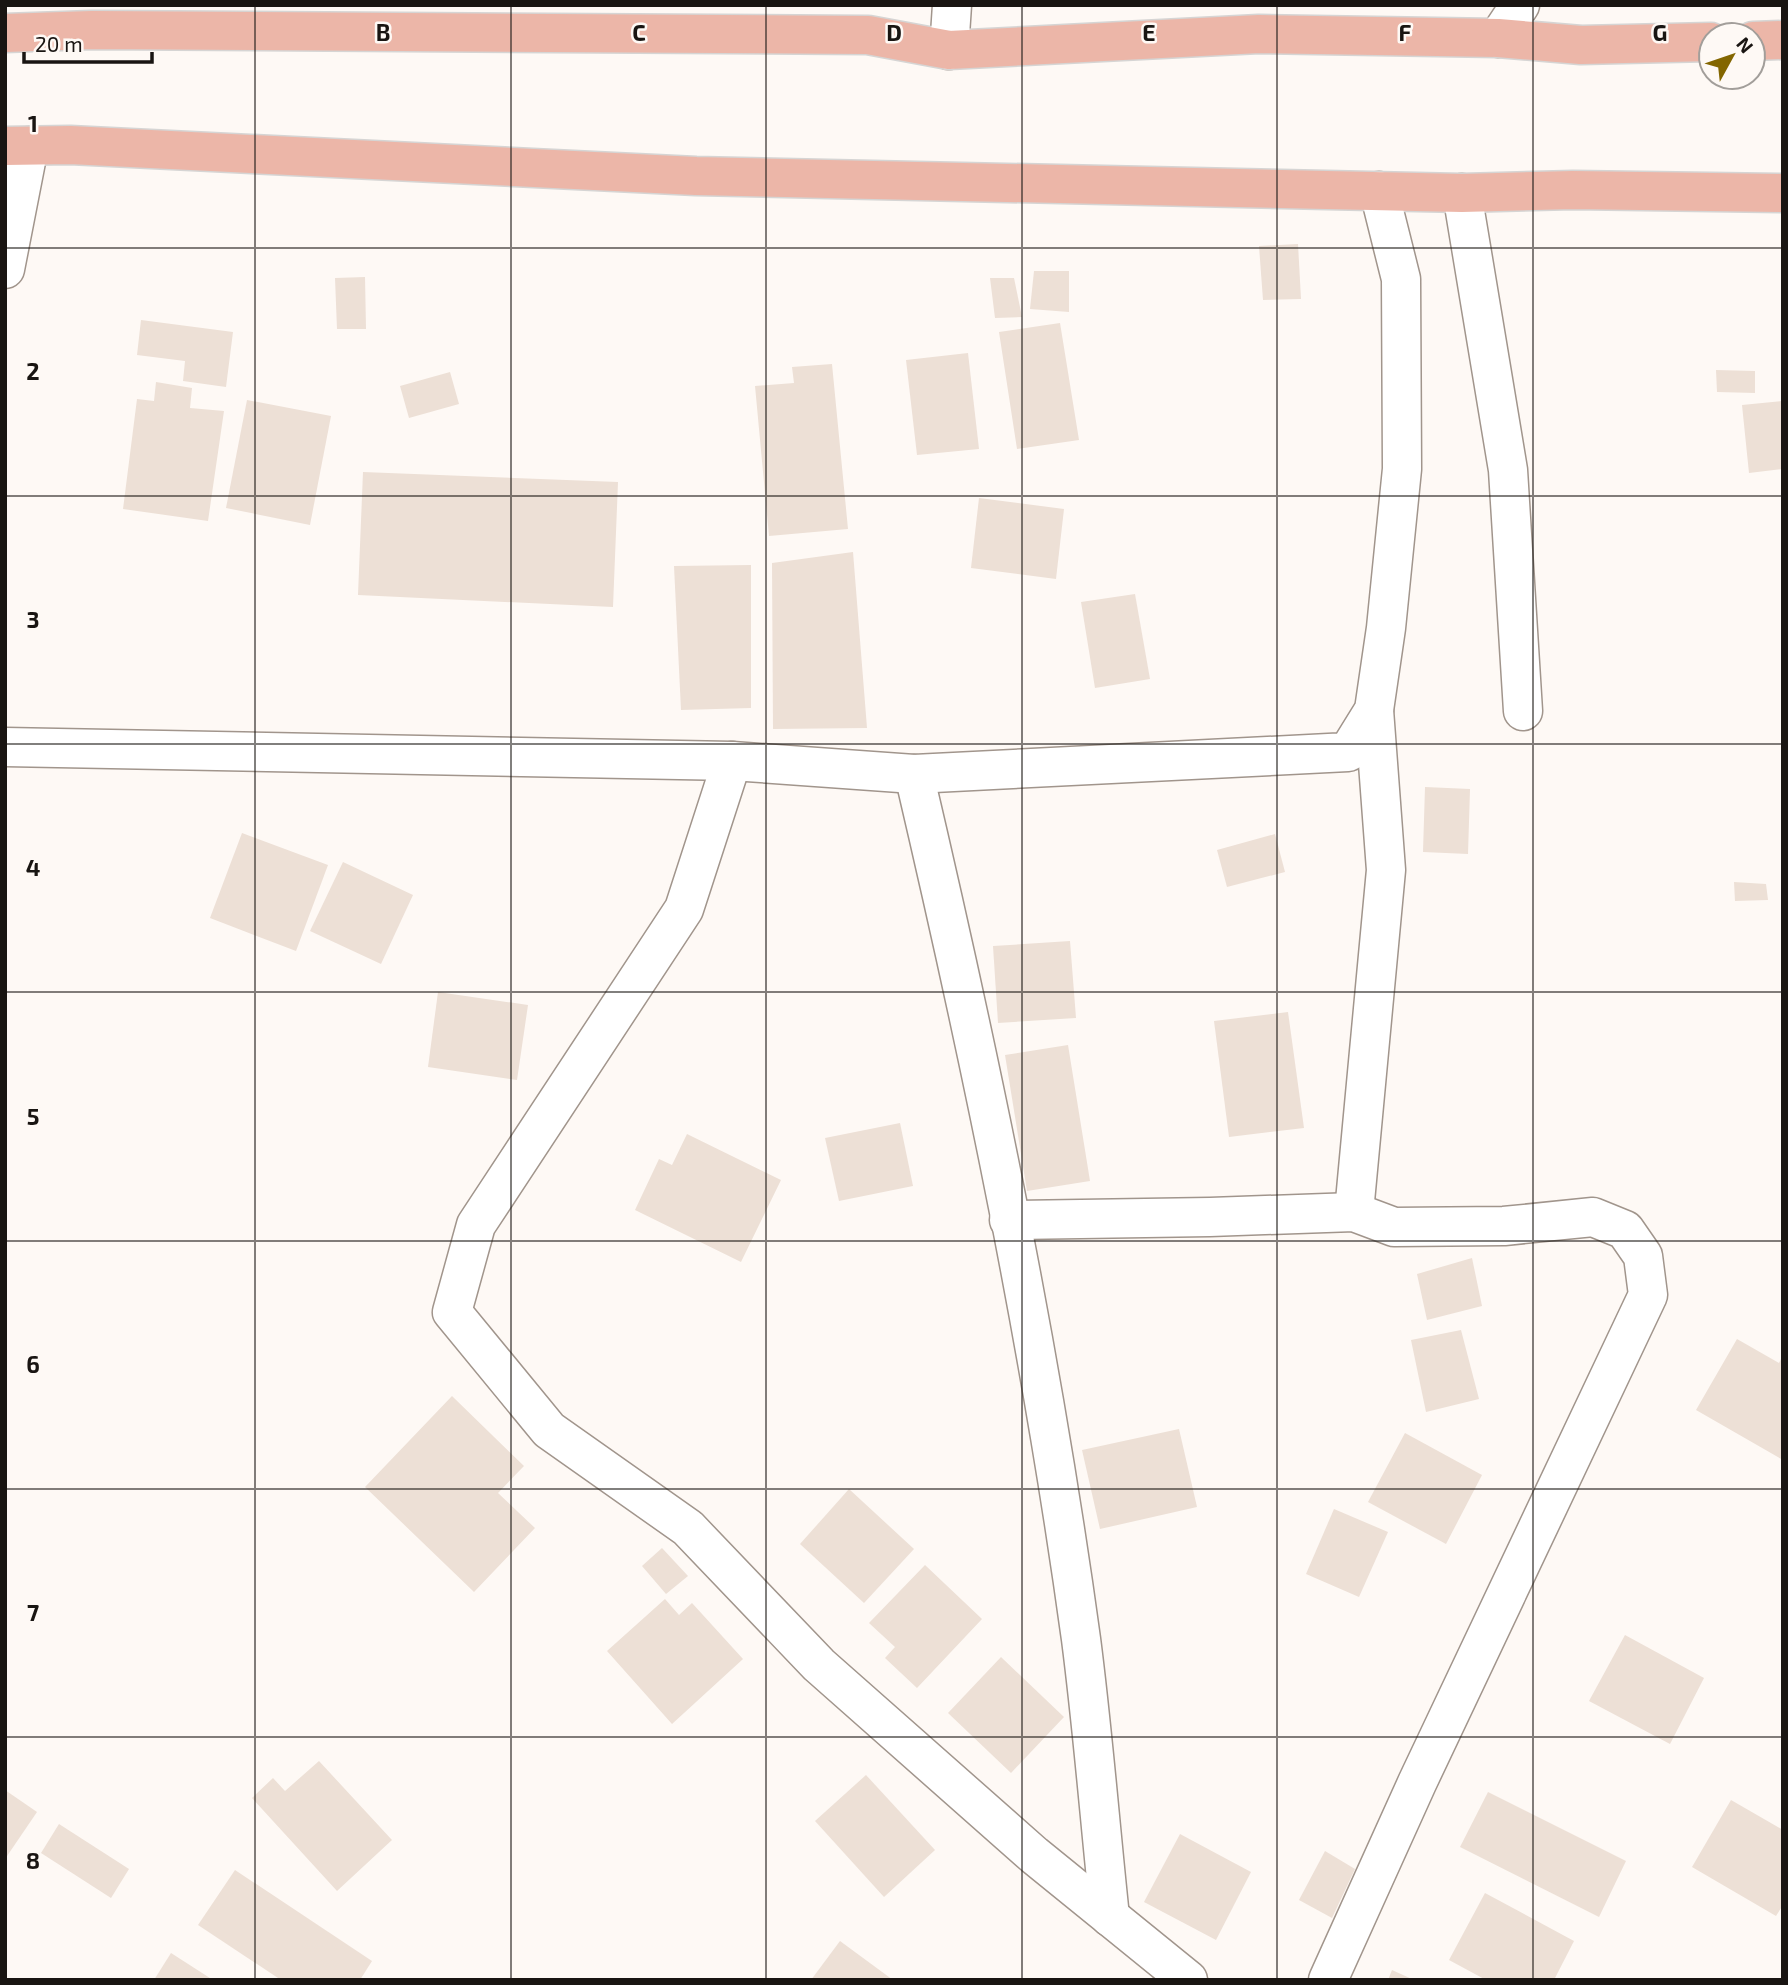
<svg xmlns="http://www.w3.org/2000/svg" width="1788" height="1985" viewBox="0 0 1788 1985" font-family="'Exo 2',sans-serif">
	<rect width="100%" height="100%" fill="#fef9f5"/>
	<g fill="#ede0d6">
		<polygon points="1298,244 1301,299 1263,300 1259,246"/>
		<polygon points="1034,271 1069,271 1069,312 1030,309"/>
		<polygon points="365,277 366,329 337,329 335,278"/>
		<polygon points="990,278 1014,278 1022,317 995,318"/>
		<polygon points="141,320 233,332 226,387 183,381 185,361 137,355"/>
		<polygon points="1060,323 1079,440 1017,449 999,332"/>
		<polygon points="968,353 979,449 917,455 906,360"/>
		<polygon points="832,364 848,529 769,536 755,386 794,383 792,367"/>
		<polygon points="1716,370 1755,371 1755,393 1717,392"/>
		<polygon points="450,372 459,404 409,418 400,386"/>
		<polygon points="156,382 192,388 190,408 224,411 208,521 123,509 137,399 154,401"/>
		<polygon points="247,400 331,416 310,525 226,508"/>
		<polygon points="1782,401 1783,469 1749,473 1742,405"/>
		<polygon points="363,472 618,482 613,607 358,595"/>
		<polygon points="979,498 1064,509 1056,579 971,568"/>
		<polygon points="853,552 867,728 773,729 772,563"/>
		<polygon points="751,565 751,708 681,710 674,566"/>
		<polygon points="1135,594 1150,679 1095,688 1081,602"/>
		<polygon points="1425,787 1470,789 1468,854 1423,852"/>
		<polygon points="242,833 328,865 296,951 210,918"/>
		<polygon points="1275,834 1285,872 1227,887 1217,850"/>
		<polygon points="343,862 413,895 381,964 310,931"/>
		<polygon points="1734,882 1766,884 1768,900 1735,901"/>
		<polygon points="1070,941 1076,1018 998,1023 993,946"/>
		<polygon points="438,992 528,1005 517,1080 428,1067"/>
		<polygon points="1288,1012 1304,1128 1229,1137 1214,1021"/>
		<polygon points="1068,1045 1090,1181 1027,1191 1005,1055"/>
		<polygon points="900,1123 913,1186 839,1201 825,1138"/>
		<polygon points="687,1134 781,1180 741,1262 635,1210 659,1159 672,1165"/>
		<polygon points="1472,1258 1482,1306 1427,1320 1417,1274"/>
		<polygon points="1461,1330 1479,1399 1426,1412 1411,1340"/>
		<polygon points="1737,1339 1779,1363 1783,1355 1783,1460 1696,1410"/>
		<polygon points="452,1396 524,1466 498,1493 535,1528 474,1592 365,1487"/>
		<polygon points="1179,1429 1197,1507 1100,1529 1082,1450"/>
		<polygon points="1405,1433 1482,1475 1446,1544 1368,1502"/>
		<polygon points="849,1489 914,1549 864,1603 800,1544"/>
		<polygon points="1334,1509 1388,1532 1359,1597 1306,1574"/>
		<polygon points="662,1548 688,1576 666,1594 642,1566"/>
		<polygon points="925,1565 982,1619 917,1688 885,1658 895,1647 869,1623"/>
		<polygon points="665,1599 679,1615 692,1603 743,1659 672,1724 607,1651"/>
		<polygon points="1625,1635 1704,1678 1670,1744 1589,1701"/>
		<polygon points="1001,1657 1064,1717 1011,1773 948,1713"/>
		<polygon points="319,1761 392,1840 337,1891 252,1798 273,1778 285,1791"/>
		<polygon points="866,1775 935,1850 884,1897 815,1821"/>
		<polygon points="5,1790 37,1812 5,1859"/>
		<polygon points="1488,1792 1626,1861 1599,1917 1460,1847"/>
		<polygon points="1731,1800 1783,1830 1783,1905 1776,1916 1692,1867"/>
		<polygon points="59,1824 129,1869 111,1898 41,1853"/>
		<polygon points="1180,1834 1251,1872 1216,1940 1144,1902"/>
		<polygon points="1325,1851 1355,1869 1332,1918 1299,1900"/>
		<polygon points="235,1870 372,1961 360,1980 281,1980 198,1925"/>
		<polygon points="1485,1893 1574,1941 1554,1980 1486,1980 1449,1960"/>
		<polygon points="840,1941 893,1980 811,1980"/>
		<polygon points="171,1953 213,1980 154,1980"/>
		<polygon points="1392,1970 1414,1980 1388,1980"/>
	</g>
	<g fill="none" stroke-linecap="round" stroke-linejoin="round">
		<g stroke="#a1958c" stroke-width="41">
			<g id="minor">
				<polyline points="1498,38 1520,5"/>
				<polyline points="949,50 952,5"/>
				<polyline points="1462,193 1508,470 1523,711"/>
				<polyline points="5,269 29,146"/>
				<polyline points="5,747 732,761 914,774 1348,752 1374,710 1386,628 1402,469 1401,279 1379,191"/>
				<polyline points="732,761 684,909 476,1225 452,1312 549,1430 688,1528 819,1665 1034,1855 1188,1980"/>
				<path d="M914 774C981 1060 1041 1348 1081 1639 1093 1731 1100 1824 1110 1917"/>
				<polyline points="1354,1212 1386,870 1374,710"/>
				<polyline points="1009,1220 1210,1217 1354,1212 1394,1227 1504,1226 1593,1217 1625,1230 1643,1256 1648,1295 1417,1783 1328,1980"/>
			</g>
		</g>
		<g stroke="#d6d5d4" stroke-width="41">
			<g id="major">
				<polyline points="5,33 92,30 868,35 949,50 1259,34 1498,38 1581,45 1711,42"/>
				<polyline points="1753,41 1783,40"/>
				<polyline points="5,146 70,145 696,176 1462,193 1573,190 1783,193"/>
			</g>
		</g>
		<use href="#minor" stroke="#fff" stroke-width="38"/>
		<use href="#major" stroke="#ecb6a8" stroke-width="38"/>
	</g>
	<path fill="none" stroke="#191512" stroke-width="2" stroke-opacity="0.55" d="M255 5V1980M511 5V1980M766 5V1980M1022 5V1980M1277 5V1980M1533 5V1980M5 248H1783M5 496H1783M5 744H1783M5 992H1783M5 1241H1783M5 1489H1783M5 1737H1783"/>
	<g font-size="23" text-anchor="middle" font-weight="bold" fill="#191512" stroke="#fef9f5" stroke-width="5" stroke-linejoin="round" paint-order="stroke">
		<text x="383" y="41">B</text>
		<text x="639" y="41">C</text>
		<text x="894" y="41">D</text>
		<text x="1149" y="41">E</text>
		<text x="1405" y="41">F</text>
		<text x="1660" y="41">G</text>
		<text x="33" y="132">1</text>
		<text x="33" y="380">2</text>
		<text x="33" y="628">3</text>
		<text x="33" y="876">4</text>
		<text x="33" y="1125">5</text>
		<text x="33" y="1373">6</text>
		<text x="33" y="1621">7</text>
		<text x="33" y="1869">8</text>
	</g>
	<rect width="1788" height="1985" fill="none" stroke="#191512" stroke-width="14"/>
	<g transform="translate(1732 56) rotate(50)"><circle r="33" fill="#fef9f5" stroke="#a29e9a" stroke-width="2"/>
	<path d="M0-5L12 26L0 18L-12 26Z" fill="#836600"/>
	<text y="-10" font-size="19" font-weight="bold" text-anchor="middle" fill="#191512">N</text>
	</g>
	<path d="M24 52v10h128v-10" fill="none" stroke="#191512" stroke-width="3.5"/>
	<text x="35" y="52" font-size="21" fill="#191512" stroke="#fef9f5" stroke-width="5" paint-order="stroke">20 m</text>
</svg>
